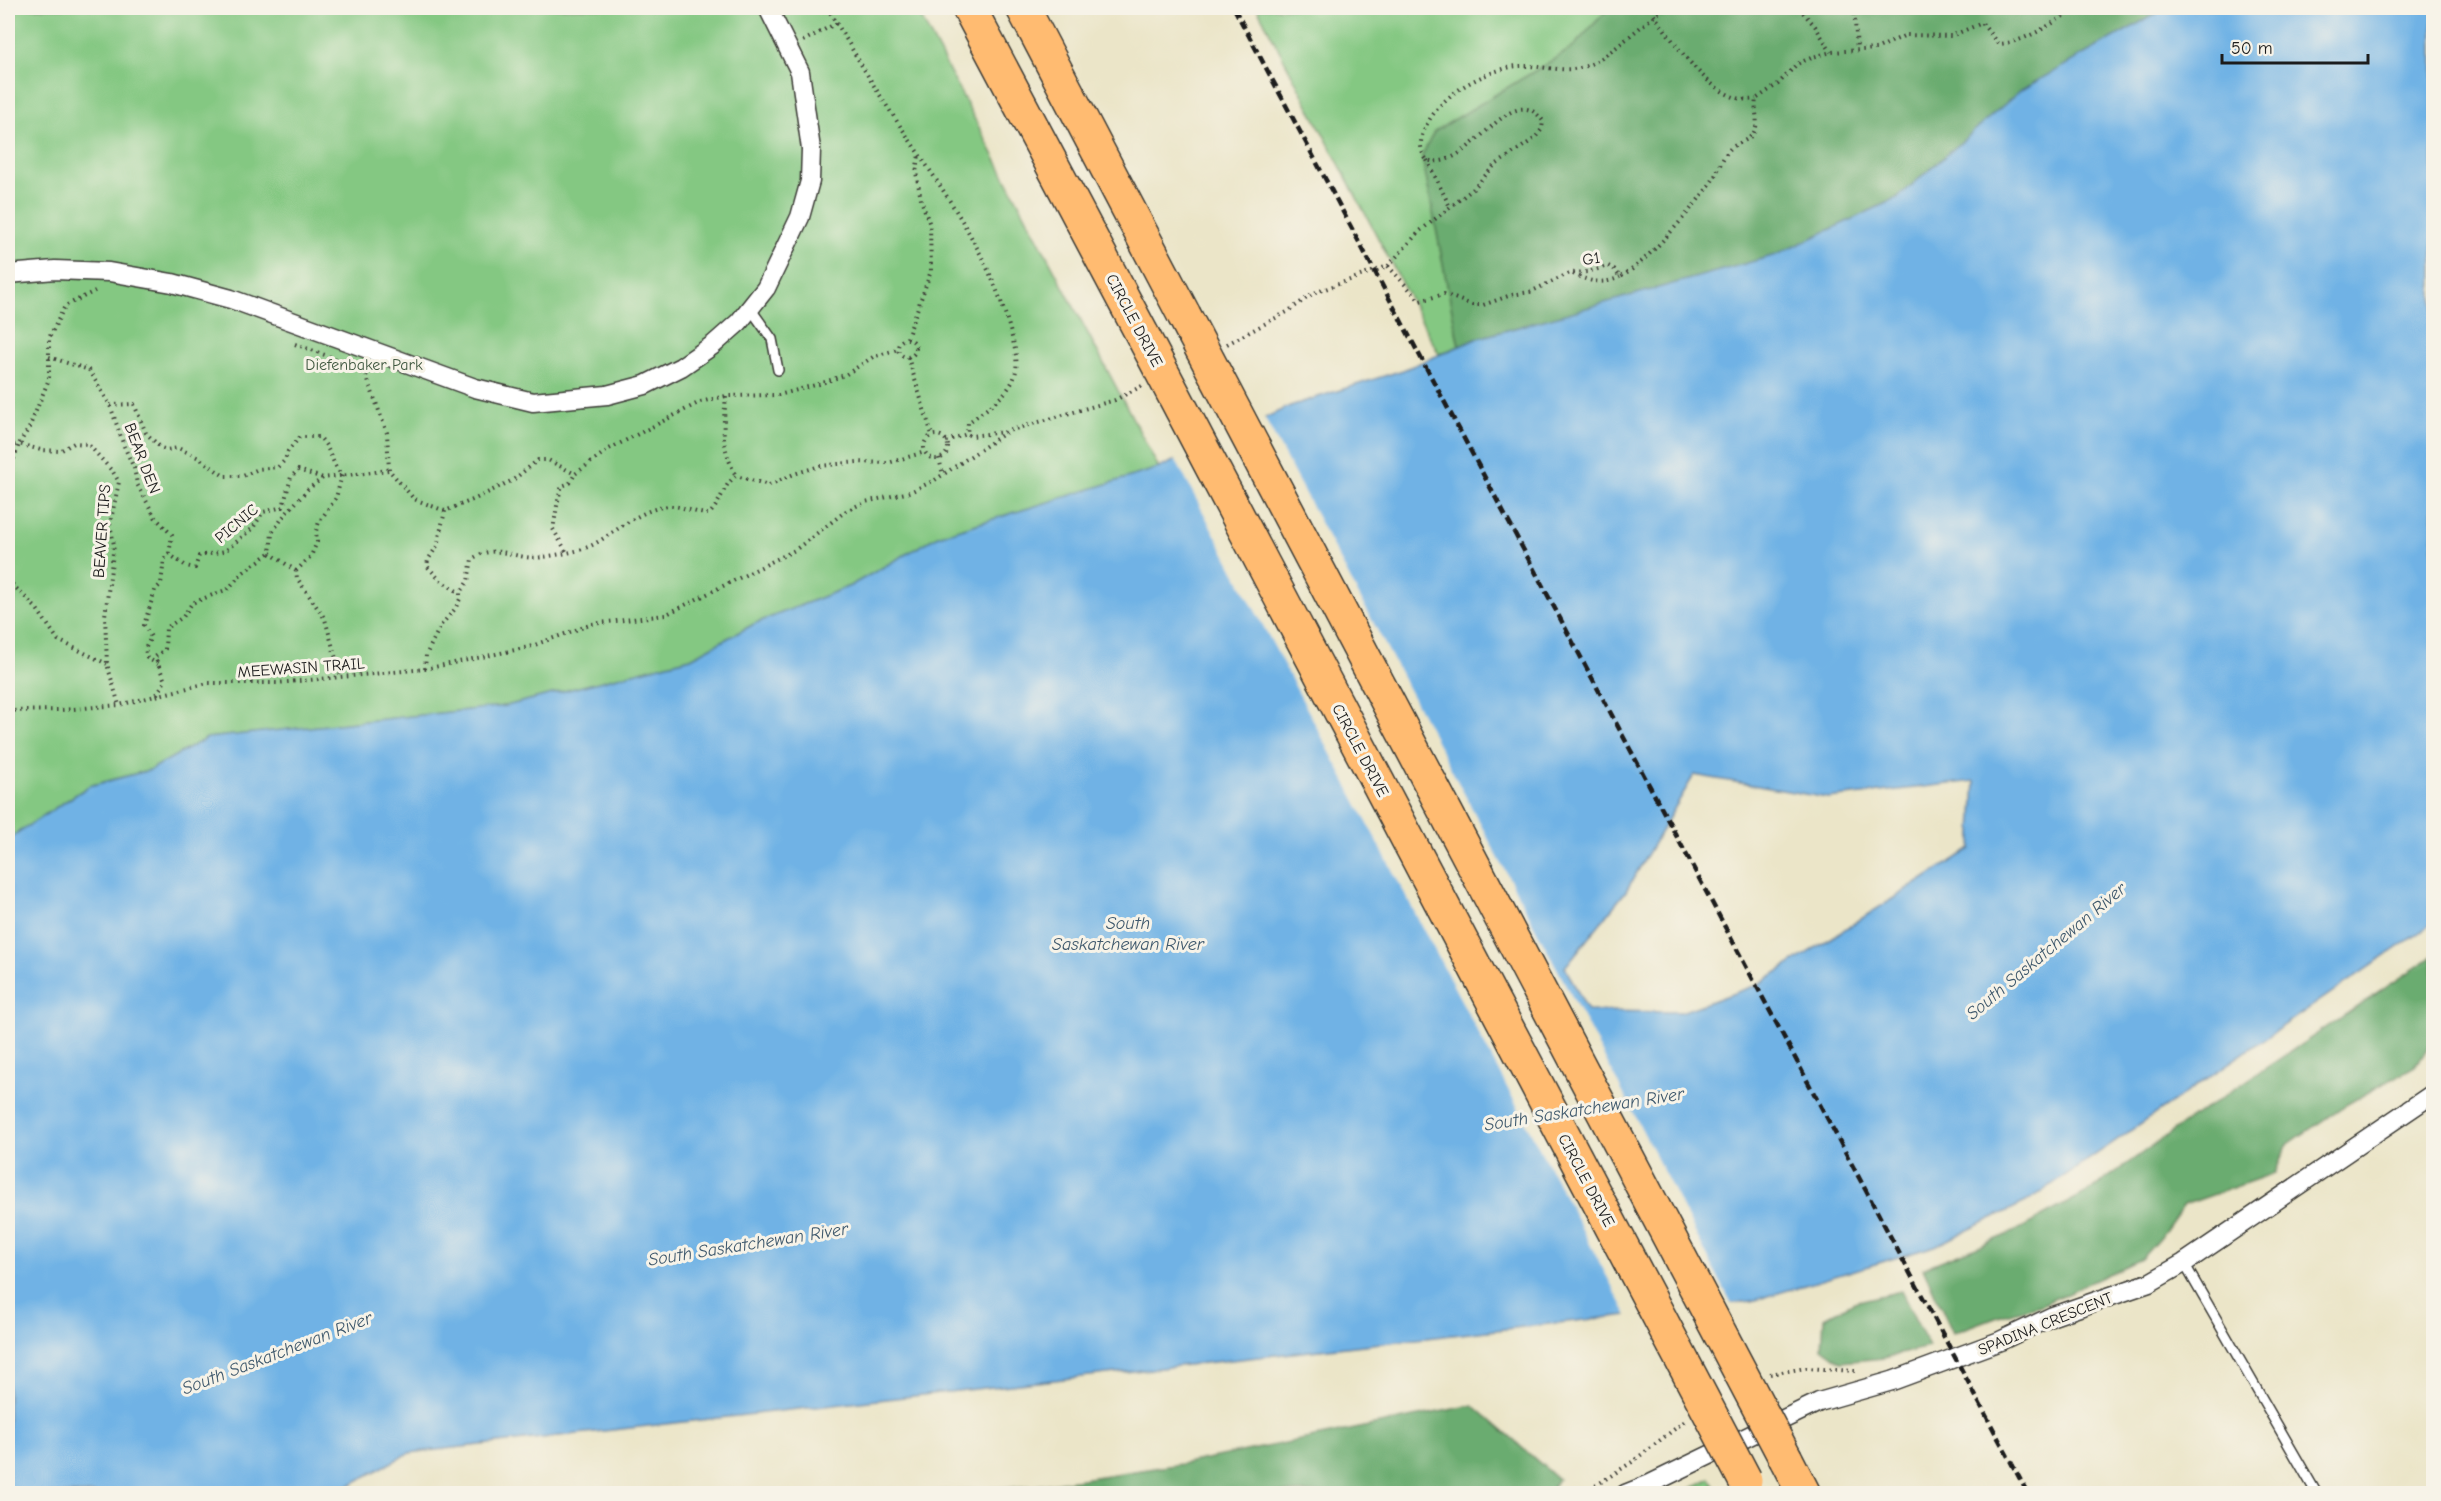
<svg xmlns="http://www.w3.org/2000/svg" width="2441" height="1501" viewBox="0 0 2441 1501" font-family="'Comic Neue',sans-serif">
	<rect width="100%" height="100%" fill="#f7f3e8"/>
	<filter id="ink" filterUnits="userSpaceOnUse"><feTurbulence type="fractalNoise" baseFrequency=".0167" numOctaves="2"/><feDisplacementMap in="SourceGraphic" scale="12" xChannelSelector="R" yChannelSelector="G"/><feConvolveMatrix kernelMatrix="1 2 1 2 8 2 1 2 1" color-interpolation-filters="sRGB"/></filter>
	<filter id="wash" filterUnits="userSpaceOnUse"><feTurbulence type="fractalNoise" baseFrequency=".008" numOctaves="4" result="noise"/><feDisplacementMap in="SourceGraphic" scale="24" xChannelSelector="R" yChannelSelector="G"/><feGaussianBlur stdDeviation="1.35" result="paint"/><feColorMatrix in="noise" values="0 0 0 0 0 0 0 0 0 0 0 0 0 0 0 0 0 1.4 0 .05"/><feComposite in="paint" operator="in"/></filter>
	<g filter="url(#wash)">
		<rect width="100%" height="100%" fill="#ebe5c8"/>
		<g fill="#84c882" stroke="#50724f" stroke-width="1.5">
			<polygon points="8,8 916,8 1159,468 938,536 850,586 756,623 691,658 506,706 207,738 150,770 89,786 8,839"/>
			<polygon points="1257,8 1609,8 1571,49 1434,132 1422,156 1459,346 1439,354"/>
			<polygon points="1710,1478 1718,1493 1683,1493"/>
		</g>
		<g fill="#6bac70" stroke="#446446" stroke-width="1.5">
			<polygon points="1609,8 2166,8 2021,90 1897,198 1776,255 1479,338 1459,346 1422,156 1434,132 1571,49"/>
			<polygon points="2433,956 2433,1040 2415,1066 2344,1106 2287,1145 2275,1173 2184,1205 2165,1232 2141,1259 2041,1305 2001,1315 1953,1333 1923,1268 2014,1232 2089,1191 2188,1120"/>
			<polygon points="1901,1291 1929,1347 1884,1358 1841,1362 1822,1348 1824,1318 1854,1302"/>
			<polygon points="1473,1405 1558,1479 1549,1493 912,1493 1035,1486 1181,1464"/>
		</g>
		<path fill="#70b2e5" stroke="#466780" stroke-width="1.5" fill-rule="evenodd" d="M2166 8H2433V923L2028 1201 1935 1246 1752 1301 409 1453 335 1493 8 1494V839L89 786 150 770 207 738 506 706 691 658 756 623 850 586 938 536 1159 468 1290 406 1403 370 1479 338 1776 255 1897 198 2021 90ZM1694 775 1828 798 1975 781 1971 849 1757 985 1681 1012 1588 1011 1565 967 1626 891Z"/>
		<polygon fill="#ebe5c8" points="1263,415 1620,1087 1733,1306 1629,1318 1174,457"/>
	</g>
	<g filter="url(#ink)">
		<g fill="none" stroke-linecap="round" stroke-linejoin="round">
			<g stroke="#3b3a36" stroke-width="12">
				<g id="service">
					<polyline points="750,308 772,339 778,370"/>
					<polyline points="2184,1263 2317,1494"/>
				</g>
			</g>
			<g stroke="#3b3a36" stroke-width="21">
				<g id="minor">
					<polyline points="8,274 55,270 109,272 172,283 231,299 475,388 533,402 607,395 645,385 681,367 713,345 739,322 766,288 800,217 810,181 811,149 800,72 768,8"/>
					<polyline points="1625,1494 1650,1484 1819,1402 1892,1381 2000,1341 2053,1316 2149,1283 2184,1263 2434,1093"/>
				</g>
			</g>
			<g stroke="#3b3a36" stroke-width="36">
				<g id="motorway">
					<polyline points="969,8 1143,336"/>
					<polyline points="1023,8 1184,315"/>
					<polyline points="1786,1459 1804,1494"/>
				</g>
			</g>
			<g stroke="#3b3a36" stroke-width="4" stroke-dasharray="1.5 4.5" stroke-linecap="butt">
				<path d="M827 8C844 34 859 62 876 89 925 167 986 240 1010 330 1014 344 1019 361 1015 375 1009 396 984 410 968 423L967 434 971 436 1004 432"/>
				<polyline points="1799,8 1815,26 1831,52"/>
				<polyline points="1854,8 1857,49"/>
				<path d="M1654 15C1676 44 1715 107 1756 99"/>
				<polyline points="803,41 837,23"/>
				<polyline points="1427,160 1450,207"/>
				<path d="M1388 266 1420 301 1444 294 1472 305H1483L1511 295 1530 292 1570 273 1588 272 1608 266 1614 269 1620 277C1643 267 1697 204 1712 181 1718 172 1722 157 1730 149 1737 142 1751 141 1755 130 1759 121 1754 109 1756 99L1778 84 1797 64 1813 57 1831 52 1876 49 1906 35 1951 36 1982 23 1998 44C2024 43 2054 23 2075 8"/>
				<path d="M1573 274C1591 282 1602 285 1620 277"/>
				<polyline points="907,338 931,271 930,225 921,200 916,172 919,155"/>
				<circle cx="907" cy="348" r="9"/>
				<polyline points="295,344 336,359 366,375 387,433 389,470 414,499 445,511 475,499 513,480 538,460 548,460 575,474 609,449 700,402 726,396 779,395 819,384 845,375 873,357 898,349"/>
				<path d="M1227 344 1287 312 1314 293 1388 266 1420 231 1473 189 1494 166 1534 139 1542 129 1543 121C1510 75 1471 174 1427 160 1419 151 1420 140 1424 130 1439 96 1476 75 1511 67 1537 62 1563 76 1589 65 1612 55 1642 23 1666 8"/>
				<polyline points="49,357 89,370 110,405 124,446 134,468 137,484 155,517 172,535 169,554"/>
				<polyline points="908,357 932,435"/>
				<path d="M726 396C723 430 720 444 736 476"/>
				<path d="M110 405 134 404 146 433 161 448 167 450 178 448 199 458 224 476H243L258 469 278 467 285 460 288 451 300 437H319C331 448 331 463 342 475L336 498 319 522 316 531 317 542 311 556 296 571 297 578 325 619 341 677"/>
				<circle cx="936" cy="447" r="12"/>
				<polyline points="946,441 967,434"/>
				<polyline points="8,446 19,444 29,428 49,379 49,338 65,306 95,291"/>
				<polyline points="939,458 943,475"/>
				<polyline points="8,476 19,444 41,450 60,451 74,443 88,444 113,472 119,482 110,524 114,545 105,616 107,664 119,705"/>
				<polyline points="445,511 437,546 428,560 427,566 441,581 460,593"/>
				<path d="M566 551 553 529C556 514 557 500 562 486L570 483 575 474"/>
				<polyline points="270,553 296,571"/>
				<polyline points="8,580 37,609 58,640 107,664"/>
				<polyline points="158,664 147,658 145,649 151,637 144,625 155,590 161,584 164,559 169,554 186,566 195,568 199,556 225,551 253,528 263,512 283,507 291,477 298,470 323,478"/>
				<path d="M425 669 426 655 441 625 455 609 460 599V593L468 581 472 559C498 541 516 562 543 557 560 554 581 552 596 543 620 529 639 510 668 506 682 505 695 514 709 514 722 502 722 486 736 476L769 485 794 474 820 466 857 462 888 463 925 452"/>
				<polyline points="157,694 165,681 155,657 165,649 166,628 183,617 192,603 228,589 242,573 270,553 272,533 283,517 308,489 323,478 389,470"/>
				<polyline points="8,711 61,710 119,705 208,683 277,683 425,669 529,647 592,624 665,615 795,550 846,511 865,502 910,492 935,480 1008,431 1115,400 1142,386"/>
				<polyline points="1770,1374 1806,1368 1855,1371"/>
				<polyline points="1588,1494 1589,1490 1632,1462 1685,1421"/>
			</g>
			<use href="#service" stroke="#fff" stroke-width="9"/>
			<use href="#minor" stroke="#fff" stroke-width="18"/>
			<use href="#motorway" stroke="#ffbb71" stroke-width="33"/>
			<polyline stroke="#1c1c1c" stroke-width="4.5" stroke-dasharray="9 4.5" stroke-linecap="butt" points="1234,8 2028,1494"/>
			<g stroke="#3b3a36" stroke-width="36" stroke-linecap="butt">
				<g id="motorway-bridge">
					<polyline points="1184,315 1786,1459"/>
					<polyline points="1143,336 1745,1480"/>
				</g>
			</g>
			<use href="#motorway-bridge" stroke="#ffbb71" stroke-width="33"/>
		</g>
	</g>
	<g text-anchor="middle" stroke-width="6" stroke-linejoin="round" paint-order="stroke">
		<g font-size="16" fill="#1c1c1c" stroke="#f7f3e8">
			<text transform="translate(1591 258) rotate(-9)" y="6">G1</text>
			<text transform="translate(1135 320) rotate(62)" y="6">CIRCLE DRIVE</text>
			<text transform="translate(143 458) rotate(69)" y="6">BEAR DEN</text>
			<text transform="translate(236 523) rotate(-40)" y="6">PICNIC</text>
			<text transform="translate(101 531) rotate(-86)" y="6">BEAVER TIPS</text>
			<text transform="translate(301 667) rotate(-4)" y="6">MEEWASIN TRAIL</text>
			<text transform="translate(1361 750) rotate(62)" y="6">CIRCLE DRIVE</text>
			<text transform="translate(1587 1180) rotate(62)" y="6">CIRCLE DRIVE</text>
			<text transform="translate(2045 1323) rotate(-22)" y="6">SPADINA CRESCENT</text>
		</g>
		<g font-size="16" fill="#405840" stroke="#f7f3e8">
			<text x="364" y="370">Diefenbaker Park</text>
		</g>
		<g font-size="18" font-style="italic" fill="#3e586c" stroke="#f7f3e8">
			<text x="1128" y="929">South<tspan x="1128" dy="21">Saskatchewan River</tspan></text>
			<text transform="translate(2046 951) rotate(-40)" y="6">South Saskatchewan River</text>
			<text transform="translate(1584 1109) rotate(-9)" y="6">South Saskatchewan River</text>
			<text transform="translate(748 1244) rotate(-9)" y="6">South Saskatchewan River</text>
			<text transform="translate(277 1353) rotate(-21)" y="6">South Saskatchewan River</text>
		</g>
	</g>
	<rect width="2441" height="1501" fill="none" stroke="#f7f3e8" stroke-width="30"/>
	<path d="M2222 54v9h146v-9" fill="none" stroke="#1c1c1c" stroke-width="3"/>
	<text x="2231" y="54" font-size="18" fill="#1c1c1c" stroke="#f7f3e8" stroke-width="4.5" paint-order="stroke">50 m</text>
</svg>
